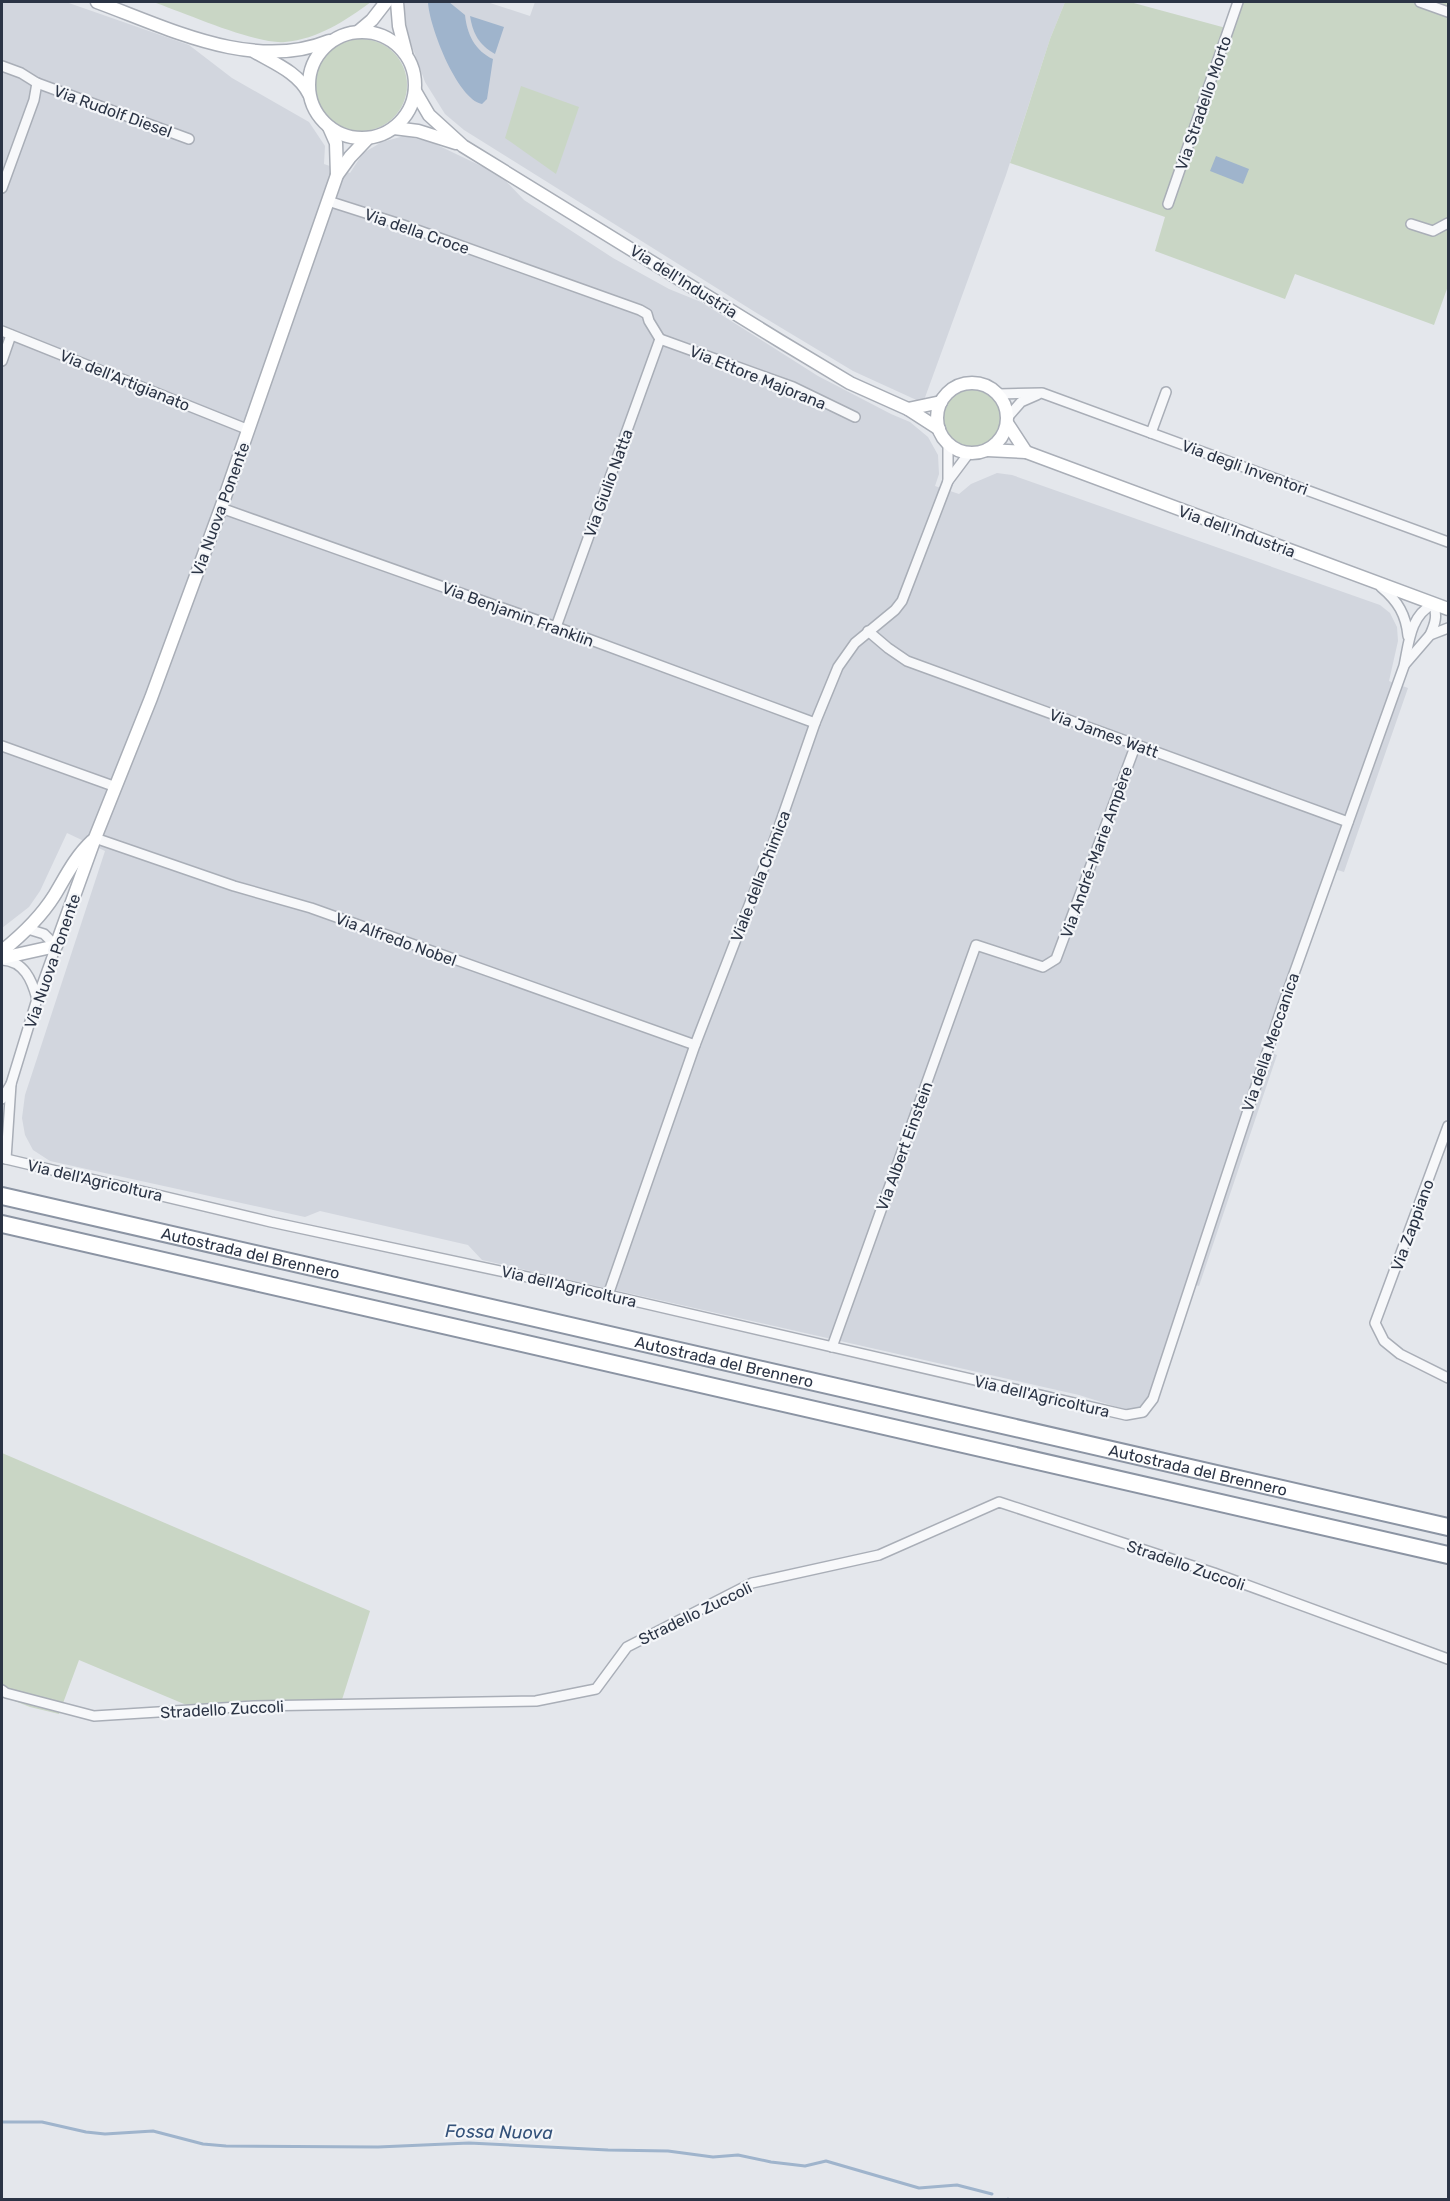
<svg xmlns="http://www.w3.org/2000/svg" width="1450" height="2201" viewBox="0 0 1450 2201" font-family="Rubik,sans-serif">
	<rect width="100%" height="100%" fill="#e4e7ec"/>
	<g fill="#d2d6de">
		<polygon points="2,2 66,2 189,45 232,78 309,122 325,146 324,164 350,173 363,153 382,142 404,136 431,142 500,175 524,200 613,258 669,289 701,302 818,376 891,414 910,422 928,437 938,455 939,474 935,486 959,494 971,484 997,473 1012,475 1380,605 1390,613 1397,627 1398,641 1389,681 1408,688 1344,872 1334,869 1266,1051 1277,1055 1199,1286 1190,1283 1145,1416 1079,1395 482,1260 468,1245 320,1211 305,1217 50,1161 33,1150 25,1135 22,1118 25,1095 105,851 67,833 40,891 29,907 2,928"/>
		<polygon points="405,2 487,2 530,16 535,2 1065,2 1050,39 1006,175 923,403 853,371 755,312 464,130 445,114 425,82 409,38 404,13"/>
	</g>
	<g fill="#c9d6c5">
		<path d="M153 2H371C345 21 318 39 285 42 256 45 183 12 153 2Z"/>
		<polygon points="1065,2 1130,2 1226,28 1236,2 1448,3 1448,286 1434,325 1295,274 1285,299 1155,251 1165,217 1010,163 1050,39"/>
		<circle cx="361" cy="85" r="46"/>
		<polygon points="521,86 579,107 556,174 505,138"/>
		<circle cx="972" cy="419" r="29"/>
		<polygon points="2,1453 370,1611 340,1706 208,1714 79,1660 59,1714 30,1707 2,1696"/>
	</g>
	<g fill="#9fb4cc">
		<path d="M428 2H449L465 15C467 34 475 51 493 59L487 99 482 104C457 99 429 26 428 2Z"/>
		<path d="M470 16 504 27 495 54C479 45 473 34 470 16Z"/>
		<polygon points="1216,156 1249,169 1243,184 1210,171"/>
	</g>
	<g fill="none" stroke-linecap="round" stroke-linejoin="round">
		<g stroke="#9fb4cc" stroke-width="3">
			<polyline points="2,2122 42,2122 86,2132 105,2134 153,2131 203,2144 226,2146 378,2147 469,2143 608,2150 668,2151 713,2157 738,2155 771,2162 805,2166 826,2161 919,2188 957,2185 992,2194"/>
			<polyline points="1008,2199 1009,2200"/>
		</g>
		<g stroke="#a9aeb7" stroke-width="12">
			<g id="street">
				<polyline points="1420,2 1448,12"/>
				<polyline points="2,66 21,73 37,83 189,139"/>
				<polyline points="2,188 34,100 37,83"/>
				<polyline points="328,201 403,225 640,310 647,314 649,321 660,339"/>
				<polyline points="1168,204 1238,2"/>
				<polyline points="1411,224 1433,231 1448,223"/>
				<polyline points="2,331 249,430"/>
				<polyline points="660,339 793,387 855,417"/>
				<polyline points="2,361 11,335"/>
				<polyline points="998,394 1042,393 1448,542"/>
				<polyline points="1007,418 1021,402 1037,395"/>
				<polyline points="1151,433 1166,392"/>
				<polyline points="948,481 948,444"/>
				<polyline points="221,508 556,627 815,723"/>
				<path d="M1381 587C1398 601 1406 615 1408 636"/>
				<polyline points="556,627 660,339"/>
				<polyline points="868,631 888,648 907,661 1348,822"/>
				<polyline points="1405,664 1430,635 1448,628"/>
				<polyline points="2,746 116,787"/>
				<polyline points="95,838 234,886 311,908 695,1045"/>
				<path d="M2 960C24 961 32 980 37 999"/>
				<polyline points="2,1099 11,1084 37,999 56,946 44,934 28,929"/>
				<polyline points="1448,1126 1375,1323 1384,1341 1400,1354 1448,1378"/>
				<path d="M2 1158 271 1222 565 1285 1126 1415 1143 1412 1153 1399 1281 1010 1404 666C1409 642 1410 616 1433 604 1438 615 1435 624 1430 635"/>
				<polyline points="6,1159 11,1084"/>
				<polyline points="608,1295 695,1045 774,841 815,723 838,667 855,643 895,610 902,601 948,481 969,453"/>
				<polyline points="832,1347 976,945 1043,967 1056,959 1136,744"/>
				<polyline points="2,1690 6,1693 94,1716 254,1706 536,1701 596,1689 627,1647 752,1583 879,1555 999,1502 1214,1573 1448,1659"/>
			</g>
		</g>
		<g stroke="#a9aeb7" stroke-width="15">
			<g id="secondary">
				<path d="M97 2C168 28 253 72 329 41"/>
				<polyline points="397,2 399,26 406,53"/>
				<polyline points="359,31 372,20 386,2"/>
				<circle cx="362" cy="85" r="53"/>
				<path d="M255 52C274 63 299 73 309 94"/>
				<polyline points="415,91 429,115 463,146 780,341 850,383 908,409 939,429"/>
				<polyline points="329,127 336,143 337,175"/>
				<polyline points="394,128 418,131 456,143"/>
				<circle cx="972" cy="418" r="35"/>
				<polyline points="908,409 941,402"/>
				<polyline points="1007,423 1026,452"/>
				<polyline points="987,450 1026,452 1448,609"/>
				<path d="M2 951C22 935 40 918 54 896 66 876 75 857 92 841"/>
				<polyline points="2,958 56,946 95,838 151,698 221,508 337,175 350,157 368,138"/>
			</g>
		</g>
		<g stroke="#8b94a3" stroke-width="20">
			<g id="highway">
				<path id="s1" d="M2 1196 1448 1527"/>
				<polyline points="2,1224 1448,1555"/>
			</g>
		</g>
		<use href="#street" stroke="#f7f8fa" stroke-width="9"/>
		<use href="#secondary" stroke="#fff" stroke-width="12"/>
		<use href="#highway" stroke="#fff" stroke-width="16"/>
	</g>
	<g text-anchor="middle" stroke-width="4.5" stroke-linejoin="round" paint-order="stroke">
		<g font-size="16" fill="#2b3445" stroke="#f4f6f9">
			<text transform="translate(1203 103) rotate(-71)" y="6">Via Stradello Morto</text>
			<text transform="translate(113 111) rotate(20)" y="6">Via Rudolf Diesel</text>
			<text transform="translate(417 231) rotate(19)" y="6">Via della Croce</text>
			<text transform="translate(684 281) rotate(32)" y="6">Via dell'Industria</text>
			<text transform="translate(758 377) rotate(22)" y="6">Via Ettore Majorana</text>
			<text transform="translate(125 380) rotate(22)" y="6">Via dell'Artigianato</text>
			<text transform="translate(1245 467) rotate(20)" y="6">Via degli Inventori</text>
			<text transform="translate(608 483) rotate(-70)" y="6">Via Giulio Natta</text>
			<text transform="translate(220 509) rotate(-70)" y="6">Via Nuova Ponente</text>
			<text transform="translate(1237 531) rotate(20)" y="6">Via dell'Industria</text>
			<text transform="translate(518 614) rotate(20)" y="6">Via Benjamin Franklin</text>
			<text transform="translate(1104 733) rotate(20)" y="6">Via James Watt</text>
			<text transform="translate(1096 852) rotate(-70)" y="6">Via André-Marie Ampère</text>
			<text transform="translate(760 876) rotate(-69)" y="6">Viale della Chimica</text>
			<text transform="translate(396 939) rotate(20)" y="6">Via Alfredo Nobel</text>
			<text transform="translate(52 961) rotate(-71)" y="6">Via Nuova Ponente</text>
			<text transform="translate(1270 1042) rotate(-71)" y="6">Via della Meccanica</text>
			<text transform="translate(904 1146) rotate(-70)" y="6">Via Albert Einstein</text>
			<text transform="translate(95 1180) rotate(13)" y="6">Via dell'Agricoltura</text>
			<text transform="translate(1412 1225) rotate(-70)" y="6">Via Zappiano</text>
			<text dy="6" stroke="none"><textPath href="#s1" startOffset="255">Autostrada del Brennero</textPath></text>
			<text transform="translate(569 1286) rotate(13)" y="6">Via dell'Agricoltura</text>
			<text dy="6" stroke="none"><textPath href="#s1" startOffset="741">Autostrada del Brennero</textPath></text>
			<text transform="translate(1042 1396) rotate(13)" y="6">Via dell'Agricoltura</text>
			<text dy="6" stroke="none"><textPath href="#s1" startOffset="1227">Autostrada del Brennero</textPath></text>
			<text transform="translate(1186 1565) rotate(19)" y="6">Stradello Zuccoli</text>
			<text transform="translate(695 1613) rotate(-26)" y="6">Stradello Zuccoli</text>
			<text transform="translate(222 1709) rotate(-3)" y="6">Stradello Zuccoli</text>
		</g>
		<g font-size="18" font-style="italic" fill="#34527a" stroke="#f4f6f9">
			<text transform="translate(499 2132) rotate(1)" y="6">Fossa Nuova</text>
		</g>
	</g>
	<rect width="1450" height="2201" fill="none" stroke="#2b3445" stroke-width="6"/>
</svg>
